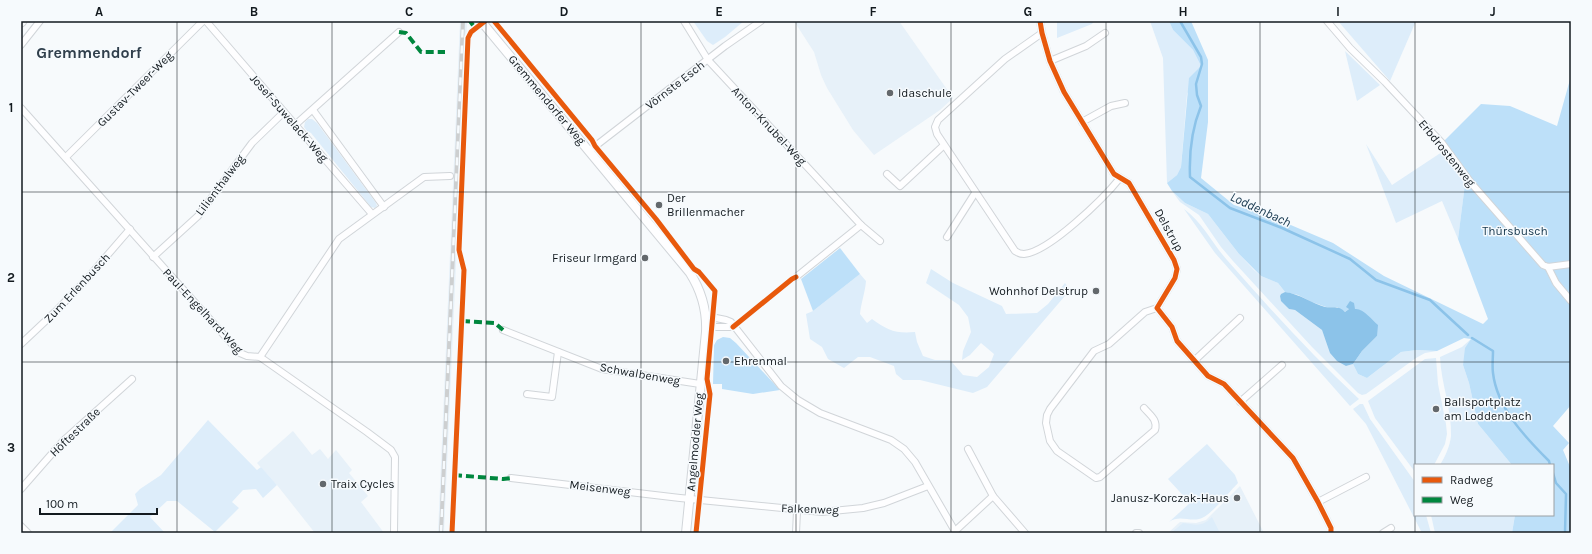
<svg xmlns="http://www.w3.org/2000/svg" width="1592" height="554" viewBox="0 0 1592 554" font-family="Karla,sans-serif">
	<rect width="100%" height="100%" fill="#f7fafc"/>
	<g fill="#e7f1f9">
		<polygon points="460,21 467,21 444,533 438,533"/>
		<polygon points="794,21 899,21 953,98 940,110 874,155 853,130 827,88 821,75 814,52"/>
		<polygon points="293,431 312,455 320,449 328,459 336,450 352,470 349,473 368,496 361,502 384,533 315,533 277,485 257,463"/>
		<polygon points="1240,486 1264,533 1168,533 1180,522 1196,523 1206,520"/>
	</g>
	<g fill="#ddedfa">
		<polygon points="693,21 744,21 725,37 713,45 707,41"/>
		<polygon points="1057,21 1094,21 1092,24 1057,38"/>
		<polygon points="1150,21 1169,21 1173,30 1193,50 1201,66 1187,94 1181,167 1177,175 1167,183 1163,58"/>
		<polygon points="1338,21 1416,21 1390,81"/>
		<polygon points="1345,51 1380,85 1357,101"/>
		<polygon points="308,119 312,119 317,123 376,203 377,206 375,208 371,207 311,133 307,131 304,127 305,122"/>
		<polygon points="1366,144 1392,185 1442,152 1465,184 1458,239 1442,201 1396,223"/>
		<polygon points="1172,191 1185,203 1208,214 1239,254 1254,270 1261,276 1278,283 1285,292 1281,294 1280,296 1289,309 1295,310 1322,330 1325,338 1346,366 1353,364 1358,374 1367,378 1401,352 1417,350 1437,351 1425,353 1416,358 1366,394 1362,395 1358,393 1312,347 1233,261 1221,247 1199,215 1180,202"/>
		<path d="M1184 209C1203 223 1212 243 1227 260 1269 308 1312 355 1359 399L1350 406 1215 253Z"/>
		<path d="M931 269 953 283 1002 306 1006 314 1037 313 1048 304 1065 283 1070 290 987 387 973 393 920 380H903L896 374 894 366 870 357H858L844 368 828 359 822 347 810 339 806 314 813 311 860 274 866 281C865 293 861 303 860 314L867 323 872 319C887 330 896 334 915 332L917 342 923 356 935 360H950L963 375 977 377 989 367 994 354 981 343 970 355 962 360 963 351 971 332 968 317 959 305 926 283Z"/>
		<path d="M1471 339 1463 365 1469 383 1478 424 1512 465H1440C1445 457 1450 446 1451 436 1452 410 1441 383 1440 357L1462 347Z"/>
		<polygon points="1436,358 1438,384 1446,424 1447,434 1445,444 1434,465 1415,465 1415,472 1375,418 1368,401 1425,359"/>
		<polygon points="1360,404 1363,404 1370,419 1415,482 1415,515 1426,515 1431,533 1422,533 1366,424 1353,409"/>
		<polygon points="208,420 257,470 261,467 277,485 263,498 256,489 243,490 232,502 239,508 215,532 177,501 167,501 150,517 165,533 110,533 138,505 135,494 140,489 161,475"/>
		<path d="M1207 444 1235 475 1238 483C1230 491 1212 514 1202 518 1191 523 1180 514 1169 522L1190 503 1168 479Z"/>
		<polygon points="1431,515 1515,515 1512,533 1435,533"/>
		<path d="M1212 517 1220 533H1171L1183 523C1197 525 1202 527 1212 517Z"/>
	</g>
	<g fill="#bde0f9">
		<path d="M1169 21H1191L1208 60V122L1201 178 1234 205 1272 217 1333 243 1384 276 1483 324 1488 319 1458 239 1466 176 1442 143 1481 104 1510 106 1557 126 1571 76V405L1553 426 1569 443 1563 450 1571 469V533H1512L1515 515H1553V465H1512L1478 424 1469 383 1463 365 1465 348 1471 339 1464 338 1437 351 1417 350 1401 352 1367 378 1358 374 1353 364 1362 351 1377 336C1371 324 1369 313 1355 310L1353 306 1345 312 1337 307H1326L1312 302 1298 295 1285 292 1278 283 1261 276 1239 254 1208 214 1185 203 1172 191 1167 183 1177 175 1181 167 1189 78 1201 66 1193 50 1173 30Z"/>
		<polygon points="840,248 860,274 813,311 801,279"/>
		<polygon points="723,337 730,338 736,343 780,390 753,394 722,389 722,384 713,384 714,345 717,340"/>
	</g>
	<path fill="#8cc3e9" d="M1285 292C1300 294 1311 303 1325 307 1333 308 1339 305 1345 312L1349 309 1346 307 1350 301 1354 303 1355 309C1363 308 1372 320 1378 325L1377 336 1362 351 1353 364 1346 366 1337 361 1330 353 1322 330 1295 310 1289 309 1281 301 1280 296 1281 294Z"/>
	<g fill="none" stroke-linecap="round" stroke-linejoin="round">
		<g stroke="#8cc3e9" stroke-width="2.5">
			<path d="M1180 21 1201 57 1202 64 1196 84 1197 95 1201 106C1192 128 1189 153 1190 177L1230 208 1282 228 1350 259 1376 280 1430 300 1468 335"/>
			<path d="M1472 338 1493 351C1493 358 1492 366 1493 373 1497 408 1525 437 1549 461L1550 465"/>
			<polyline points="1553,473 1556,483 1566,494 1565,533"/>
		</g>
		<g stroke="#d1d5d9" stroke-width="8">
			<g id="minor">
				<polyline points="206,21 372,214"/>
				<polyline points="684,21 708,60 861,225 880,241"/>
				<polyline points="1040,21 1042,33 1050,61 1064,92 1114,174 1129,183 1174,260 1177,269 1175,278 1157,308 1172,327 1177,341 1208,376 1224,384 1293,458 1318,502 1331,528 1331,533"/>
				<polyline points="1327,21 1350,48 1385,82 1442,143 1472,184 1543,265 1548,267 1571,264"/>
				<path d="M1042 33 1005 59 938 120 935 127 937 134 1015 251C1018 253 1020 254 1024 254 1049 252 1104 198 1120 178"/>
				<polyline points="21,45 40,21"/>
				<polyline points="1050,61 1086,46 1105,33"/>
				<polyline points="21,108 240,353 247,356 260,357 367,432 391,450 395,457 394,533"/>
				<polyline points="313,110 384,207"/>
				<polyline points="1082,122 1111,106 1125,103"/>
				<polyline points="295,125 399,32"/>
				<polyline points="589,151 725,46 761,21"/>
				<polyline points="66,157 203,21"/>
				<polyline points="887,174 900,186 943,146"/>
				<polyline points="947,237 975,193"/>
				<polyline points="153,257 198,216 252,143 284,112"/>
				<polyline points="1548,267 1556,283 1571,301"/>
				<polyline points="796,277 861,225"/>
				<polyline points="706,316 726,320 731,322 781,386 798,400 820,413 891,440 904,449 915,462 956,533"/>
				<polyline points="706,327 733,327"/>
				<polyline points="503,330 602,369 700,384"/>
				<polyline points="21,344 55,312 85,281 130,229"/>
				<polyline points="260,357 339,239 424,177 450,176"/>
				<polyline points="1195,360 1240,318"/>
				<polyline points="527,394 552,397 558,352"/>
				<polyline points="1240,402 1282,365"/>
				<path d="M1144 408C1150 415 1158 420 1155 430L1100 477 1096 478 1057 451 1050 441 1046 423 1047 415 1050 409 1094 351 1109 344 1145 312 1157 308"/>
				<polyline points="968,449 993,496 1025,533"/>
				<polyline points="511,478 680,498 822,512 863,508 884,503 928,486"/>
				<polyline points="21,489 63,441 132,379"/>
				<polyline points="1318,502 1366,477"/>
				<polyline points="21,526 28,533"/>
				<polyline points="955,531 993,496"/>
				<polyline points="796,533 797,511"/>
				<polyline points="1136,533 1139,533"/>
				<polyline points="1383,533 1391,528"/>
			</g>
		</g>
		<g stroke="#d1d5d9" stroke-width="10">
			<path id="tertiary" d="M481 21 690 273C702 292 707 310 706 332L686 533"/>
		</g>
		<g stroke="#d1d5d9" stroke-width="11">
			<polyline id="secondary" points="21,22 22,21"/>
		</g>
		<use href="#minor" stroke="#fefeff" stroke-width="6"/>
		<use href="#tertiary" stroke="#fefeff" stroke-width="8"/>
		<use href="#secondary" stroke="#f7f9fb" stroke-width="9"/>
		<g stroke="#cdcfd0" stroke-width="4">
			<polyline id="rail" points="441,533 463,21"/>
		</g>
		<use href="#rail" stroke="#f6fafd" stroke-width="2.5" stroke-dasharray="8" stroke-linecap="butt"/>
		<g stroke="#00873e" stroke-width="4" stroke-dasharray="8 4" stroke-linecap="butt">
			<polyline points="470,21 475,28"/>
			<polyline points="399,32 406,33 421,52 445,52"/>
			<polyline points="462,321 495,323 503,330"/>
			<polyline points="454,475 503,479 511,478"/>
		</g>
		<g stroke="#f6fafd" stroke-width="8">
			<g id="cycleway">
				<polyline points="494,21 592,140 595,146 656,219 694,269 699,272 715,291 707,379 710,394 696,533"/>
				<polyline points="1040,21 1042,33 1050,61 1064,92 1114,174 1129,183 1174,260 1177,269 1175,278 1157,308 1172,327 1177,341 1208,376 1224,384 1293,458 1318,502 1331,528 1331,533"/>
				<polyline points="733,327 792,279 796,277"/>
				<polyline points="452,533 464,270 459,250 468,38 471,32 485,21"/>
			</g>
		</g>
		<use href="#cycleway" stroke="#e8590c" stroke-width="5"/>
	</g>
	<path fill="none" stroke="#131a1f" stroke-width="1" stroke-opacity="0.55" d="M177 21V533M332 21V533M486 21V533M641 21V533M796 21V533M951 21V533M1106 21V533M1260 21V533M1415 21V465M21 192H1571M21 362H1571M1415 515V533"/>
	<g fill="#63686c" stroke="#f6fafd" stroke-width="1.5">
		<circle cx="890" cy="93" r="4"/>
		<circle cx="659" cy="205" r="4"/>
		<circle cx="645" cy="258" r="4"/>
		<circle cx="1096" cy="291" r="4"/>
		<circle cx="726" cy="361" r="4"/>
		<circle cx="1436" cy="409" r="4"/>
		<circle cx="323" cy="484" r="4"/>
		<circle cx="1237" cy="498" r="4"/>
	</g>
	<g text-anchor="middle" stroke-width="3" stroke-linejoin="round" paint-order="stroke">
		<g font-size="12" fill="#131a1f" stroke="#f6fafd">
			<text transform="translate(675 85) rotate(-38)" y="4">Vörnste Esch</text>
			<text transform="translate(135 89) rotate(-45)" y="4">Gustav-Tweer-Weg</text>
			<text transform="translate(547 100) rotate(50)" y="4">Gremmendorfer Weg</text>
			<text transform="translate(289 118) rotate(49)" y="4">Josef-Suwelack-Weg</text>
			<text transform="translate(769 126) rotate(47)" y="4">Anton-Knubel-Weg</text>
			<text transform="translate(1447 153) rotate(51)" y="4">Erbdrostenweg</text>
			<text transform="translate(220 185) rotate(-53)" y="4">Lilienthalweg</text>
			<text transform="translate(1169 230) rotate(61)" y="4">Delstrup</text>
			<text transform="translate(77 288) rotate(-47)" y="4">Zum Erlenbusch</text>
			<text transform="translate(203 311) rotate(47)" y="4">Paul-Engelhard-Weg</text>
			<text transform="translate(640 374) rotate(10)" y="4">Schwalbenweg</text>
			<text transform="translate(75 432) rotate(-44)" y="4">Höftestraße</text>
			<text transform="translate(695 442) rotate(-85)" y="4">Angelmodder Weg</text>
			<text transform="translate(600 488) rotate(7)" y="4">Meisenweg</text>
			<text transform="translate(810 509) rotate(2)" y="4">Falkenweg</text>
		</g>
		<g font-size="12" fill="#131a1f" stroke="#f6fafd" text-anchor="start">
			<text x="898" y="97">Idaschule</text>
			<text x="667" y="202">Der<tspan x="667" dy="14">Brillenmacher</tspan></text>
			<text x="637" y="262" text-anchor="end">Friseur Irmgard</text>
			<text x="1088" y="295" text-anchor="end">Wohnhof Delstrup</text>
			<text x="734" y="365">Ehrenmal</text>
			<text x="1444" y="406">Ballsportplatz<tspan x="1444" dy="14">am Loddenbach</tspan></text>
			<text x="331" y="488">Traix Cycles</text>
			<text x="1229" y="502" text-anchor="end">Janusz-Korczak-Haus</text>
		</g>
		<g font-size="12" fill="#13354b" stroke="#f6fafd">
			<text x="1515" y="235">Thürsbusch</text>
		</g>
		<g font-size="13" font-style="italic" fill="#15364d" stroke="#f6fafd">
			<text transform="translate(1261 209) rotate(25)" y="5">Loddenbach</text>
		</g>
		<g font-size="16" font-weight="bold" fill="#303f4c" stroke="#f6fafd">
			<text x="89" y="58">Gremmendorf</text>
		</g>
	</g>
	<rect width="1592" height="554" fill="none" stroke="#f6fafd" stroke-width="44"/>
	<rect x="1414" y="464" width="140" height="52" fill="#f6fafd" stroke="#9ba0a4"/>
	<rect x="1422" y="477" width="20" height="6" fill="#e8590c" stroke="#9ba0a4"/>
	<text x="1450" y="484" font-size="12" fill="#131a1f">Radweg</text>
	<rect x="1422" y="497" width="20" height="6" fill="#00873e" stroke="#9ba0a4"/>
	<text x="1450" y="504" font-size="12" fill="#131a1f">Weg</text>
	<path d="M40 508v6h117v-6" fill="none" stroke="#131a1f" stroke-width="2"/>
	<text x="46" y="508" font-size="12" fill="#131a1f" stroke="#f6fafd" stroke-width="3" paint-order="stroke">100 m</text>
	<rect x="22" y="22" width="1548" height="510" fill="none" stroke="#131a1f" stroke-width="1.5"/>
	<g font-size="13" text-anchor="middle" font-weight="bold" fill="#131a1f">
		<text x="99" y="16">A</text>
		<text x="254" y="16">B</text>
		<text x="409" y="16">C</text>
		<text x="564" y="16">D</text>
		<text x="719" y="16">E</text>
		<text x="873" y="16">F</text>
		<text x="1028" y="16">G</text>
		<text x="1183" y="16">H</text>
		<text x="1338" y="16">I</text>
		<text x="1493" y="16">J</text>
		<text x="11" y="112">1</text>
		<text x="11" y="282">2</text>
		<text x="11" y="452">3</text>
	</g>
</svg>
